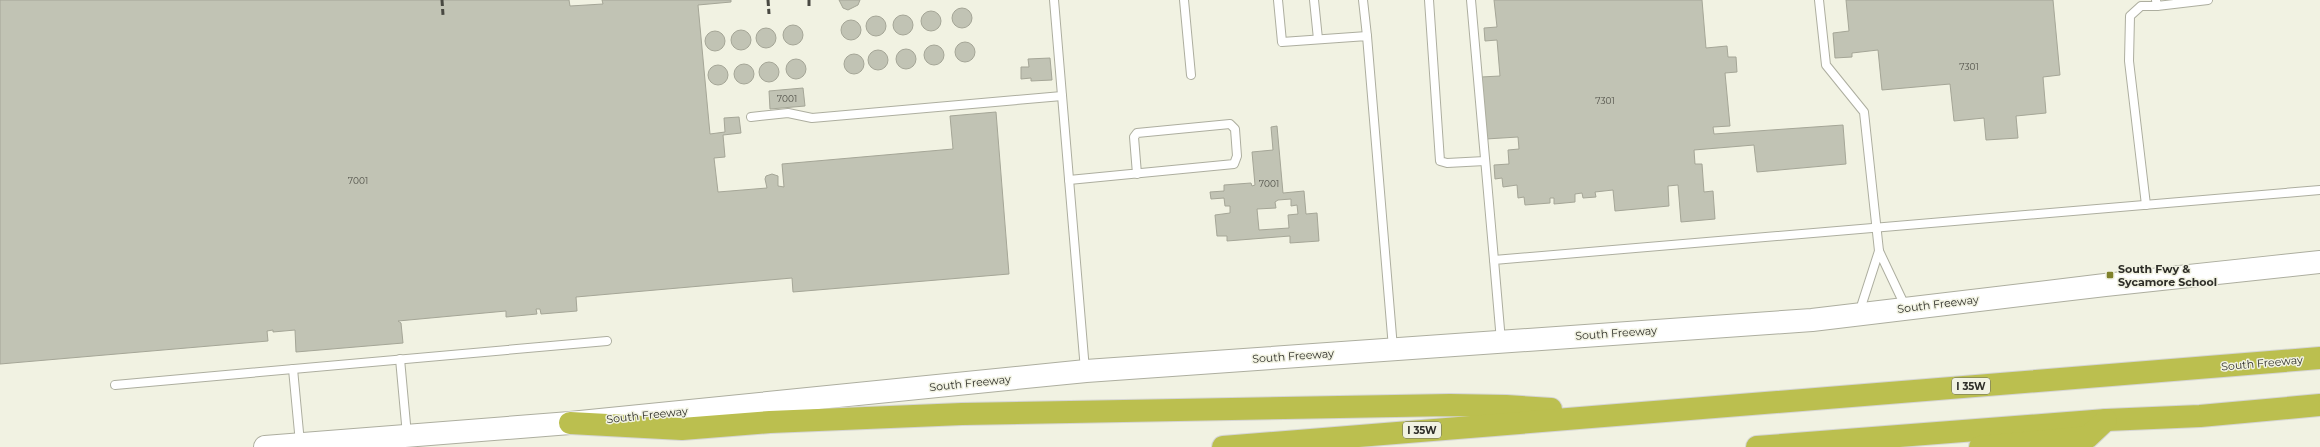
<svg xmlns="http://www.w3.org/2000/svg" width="2320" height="447" viewBox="0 0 2320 447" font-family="Montserrat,sans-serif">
	<rect width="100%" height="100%" fill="#f1f2e2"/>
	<g fill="#c1c3b4" stroke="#a5a697" fill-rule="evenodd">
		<polygon points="0,0 569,0 570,6 603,4 602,0 731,0 731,2 698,5 710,134 725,132 724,118 739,117 741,133 723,135 725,157 714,158 718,192 767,188 765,179 766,176 772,174 778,176 778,186 784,187 782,164 953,149 950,116 996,112 1009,274 793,292 792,278 576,297 577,311 541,314 540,309 536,309 537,314 506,317 506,311 398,321 401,323 403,343 296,352 295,330 273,332 273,330 267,331 268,341 0,364"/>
		<polygon points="839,0 860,0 858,5 848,10 843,8"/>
		<polygon points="1494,0 1702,0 1706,48 1727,46 1728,57 1736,57 1737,72 1725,73 1730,126 1713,127 1714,134 1843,125 1846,164 1757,172 1754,145 1694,150 1695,164 1702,164 1704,192 1713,191 1715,219 1681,222 1678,185 1668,186 1669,206 1615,211 1613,190 1595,192 1596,197 1583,198 1582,193 1575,194 1575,202 1554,204 1554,198 1550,198 1550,203 1525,205 1524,197 1518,198 1517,185 1503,187 1502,178 1495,179 1494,165 1509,164 1508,150 1519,149 1518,137 1486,139 1481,77 1500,76 1497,40 1485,41 1484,28 1497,27"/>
		<polygon points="1846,0 2053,0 2060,75 2043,77 2046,113 2016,116 2018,138 1986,140 1984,118 1954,121 1950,84 1882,90 1878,50 1852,53 1852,57 1835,58 1833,33 1849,31"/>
		<circle cx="962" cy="18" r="10"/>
		<circle cx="931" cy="21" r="10"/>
		<circle cx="903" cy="25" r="10"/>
		<circle cx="876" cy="26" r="10"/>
		<circle cx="851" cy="30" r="10"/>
		<circle cx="793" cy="35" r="10"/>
		<circle cx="766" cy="38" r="10"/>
		<circle cx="741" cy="40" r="10"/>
		<circle cx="715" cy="41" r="10"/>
		<circle cx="965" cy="52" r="10"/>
		<circle cx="934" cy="55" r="10"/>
		<circle cx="906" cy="59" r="10"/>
		<circle cx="878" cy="60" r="10"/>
		<circle cx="854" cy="64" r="10"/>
		<polygon points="1050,58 1052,80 1031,81 1031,78 1021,79 1021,67 1029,67 1028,59"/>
		<circle cx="796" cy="69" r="10"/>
		<circle cx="769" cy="72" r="10"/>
		<circle cx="744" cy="74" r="10"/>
		<circle cx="718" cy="75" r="10"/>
		<polygon points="803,88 805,106 770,109 769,91"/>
		<path d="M1277 126 1283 193 1304 191 1306 214 1317 213 1319 241 1290 243V236L1227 241V236H1217L1215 215 1230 213V206H1225L1224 198 1211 199 1210 192 1224 191V185L1251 183 1252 186 1255 185 1252 152 1273 150 1271 127ZM1291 199V206L1297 205 1298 214 1288 215 1289 228 1259 230 1257 209 1276 208 1275 202 1278 200Z"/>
	</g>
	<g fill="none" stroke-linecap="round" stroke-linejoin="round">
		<g stroke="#adae9f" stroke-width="10">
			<g id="lane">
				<polyline points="1054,0 1085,370"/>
				<polyline points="1184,0 1191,75"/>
				<polyline points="1278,0 1282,42 1367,36 1393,348"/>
				<polyline points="1314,0 1318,39"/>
				<polyline points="1363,0 1367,36"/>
				<polyline points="1429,0 1440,161 1447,163 1485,161"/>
				<polyline points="1471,0 1494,260"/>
				<polyline points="1819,0 1826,65 1864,112 1879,251"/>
				<polyline points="2156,0 2157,6 2208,0"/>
				<polyline points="751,117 788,113 812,118 1062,96"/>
				<polyline points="1069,180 1234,164 1237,156 1235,129 1230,124 1137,133 1134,137 1137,174"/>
				<polyline points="2146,205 2129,61 2130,16 2141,6 2157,6"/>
				<polyline points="1859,313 1879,251 1906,308"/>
				<polyline points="1501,341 1494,260 2320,190"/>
				<polyline points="400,359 407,435"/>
				<polyline points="293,369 300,443"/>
				<polyline points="115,385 607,341"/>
			</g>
		</g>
		<g stroke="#adae9f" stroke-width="24">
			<polyline id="secondary" points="265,447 570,423 1086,371 1812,320 2105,285 2320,262"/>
		</g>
		<g stroke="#d5d5d4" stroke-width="24">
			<g id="highway">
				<polyline points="570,423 682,429 770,422 962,414 1450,405 1506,406 1551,409"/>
				<polyline points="1223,447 2320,358"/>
				<polyline points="1757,447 2106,420 2200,416 2320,405"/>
				<polyline points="1980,447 2088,437 2106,420"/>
			</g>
		</g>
		<use href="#lane" stroke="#fff" stroke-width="8"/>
		<use href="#secondary" stroke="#fff" stroke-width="22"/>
		<use href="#highway" stroke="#bbbf4f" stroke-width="22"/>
		<g stroke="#494942" stroke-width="3" stroke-dasharray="6 3" stroke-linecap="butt">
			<polyline points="442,0 443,15"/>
			<polyline points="768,0 769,14"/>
			<polyline points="809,0 809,6"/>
		</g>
	</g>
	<rect fill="#7f812b" stroke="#f1f2e2" stroke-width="1.5" x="2106" y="271" width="8" height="8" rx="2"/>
	<g text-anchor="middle" stroke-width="3" stroke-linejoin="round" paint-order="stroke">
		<g font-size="9" fill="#53534b">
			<text x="1969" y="70">7301</text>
			<text x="787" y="102">7001</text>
			<text x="1605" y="104">7301</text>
			<text x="358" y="184">7001</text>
			<text x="1269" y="187">7001</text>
		</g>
		<g fill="#f1f2e2" stroke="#686960" stroke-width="1">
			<rect x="1952" y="378" width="38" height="16" rx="3"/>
			<rect x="1403" y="422" width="38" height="16" rx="3"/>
		</g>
		<g font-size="10" font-weight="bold" fill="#2e2e28">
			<text x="1971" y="390">I 35W</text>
			<text x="1422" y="434">I 35W</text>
		</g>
		<g font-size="11" font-weight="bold" fill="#2e2e28" stroke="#f1f2e2" text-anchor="start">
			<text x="2118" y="273">South Fwy &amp;<tspan x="2118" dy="13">Sycamore School</tspan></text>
		</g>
		<g font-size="11" fill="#2e2e28" stroke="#f1f2e2">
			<text transform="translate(1938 304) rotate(-7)" y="4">South Freeway</text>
			<text transform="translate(1616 333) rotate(-4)" y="4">South Freeway</text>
			<text transform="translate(1293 356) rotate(-4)" y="4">South Freeway</text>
			<text transform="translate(2262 363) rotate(-5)" y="4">South Freeway</text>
			<text transform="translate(970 383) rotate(-6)" y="4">South Freeway</text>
			<text transform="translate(647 415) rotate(-6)" y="4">South Freeway</text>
		</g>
	</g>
</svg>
